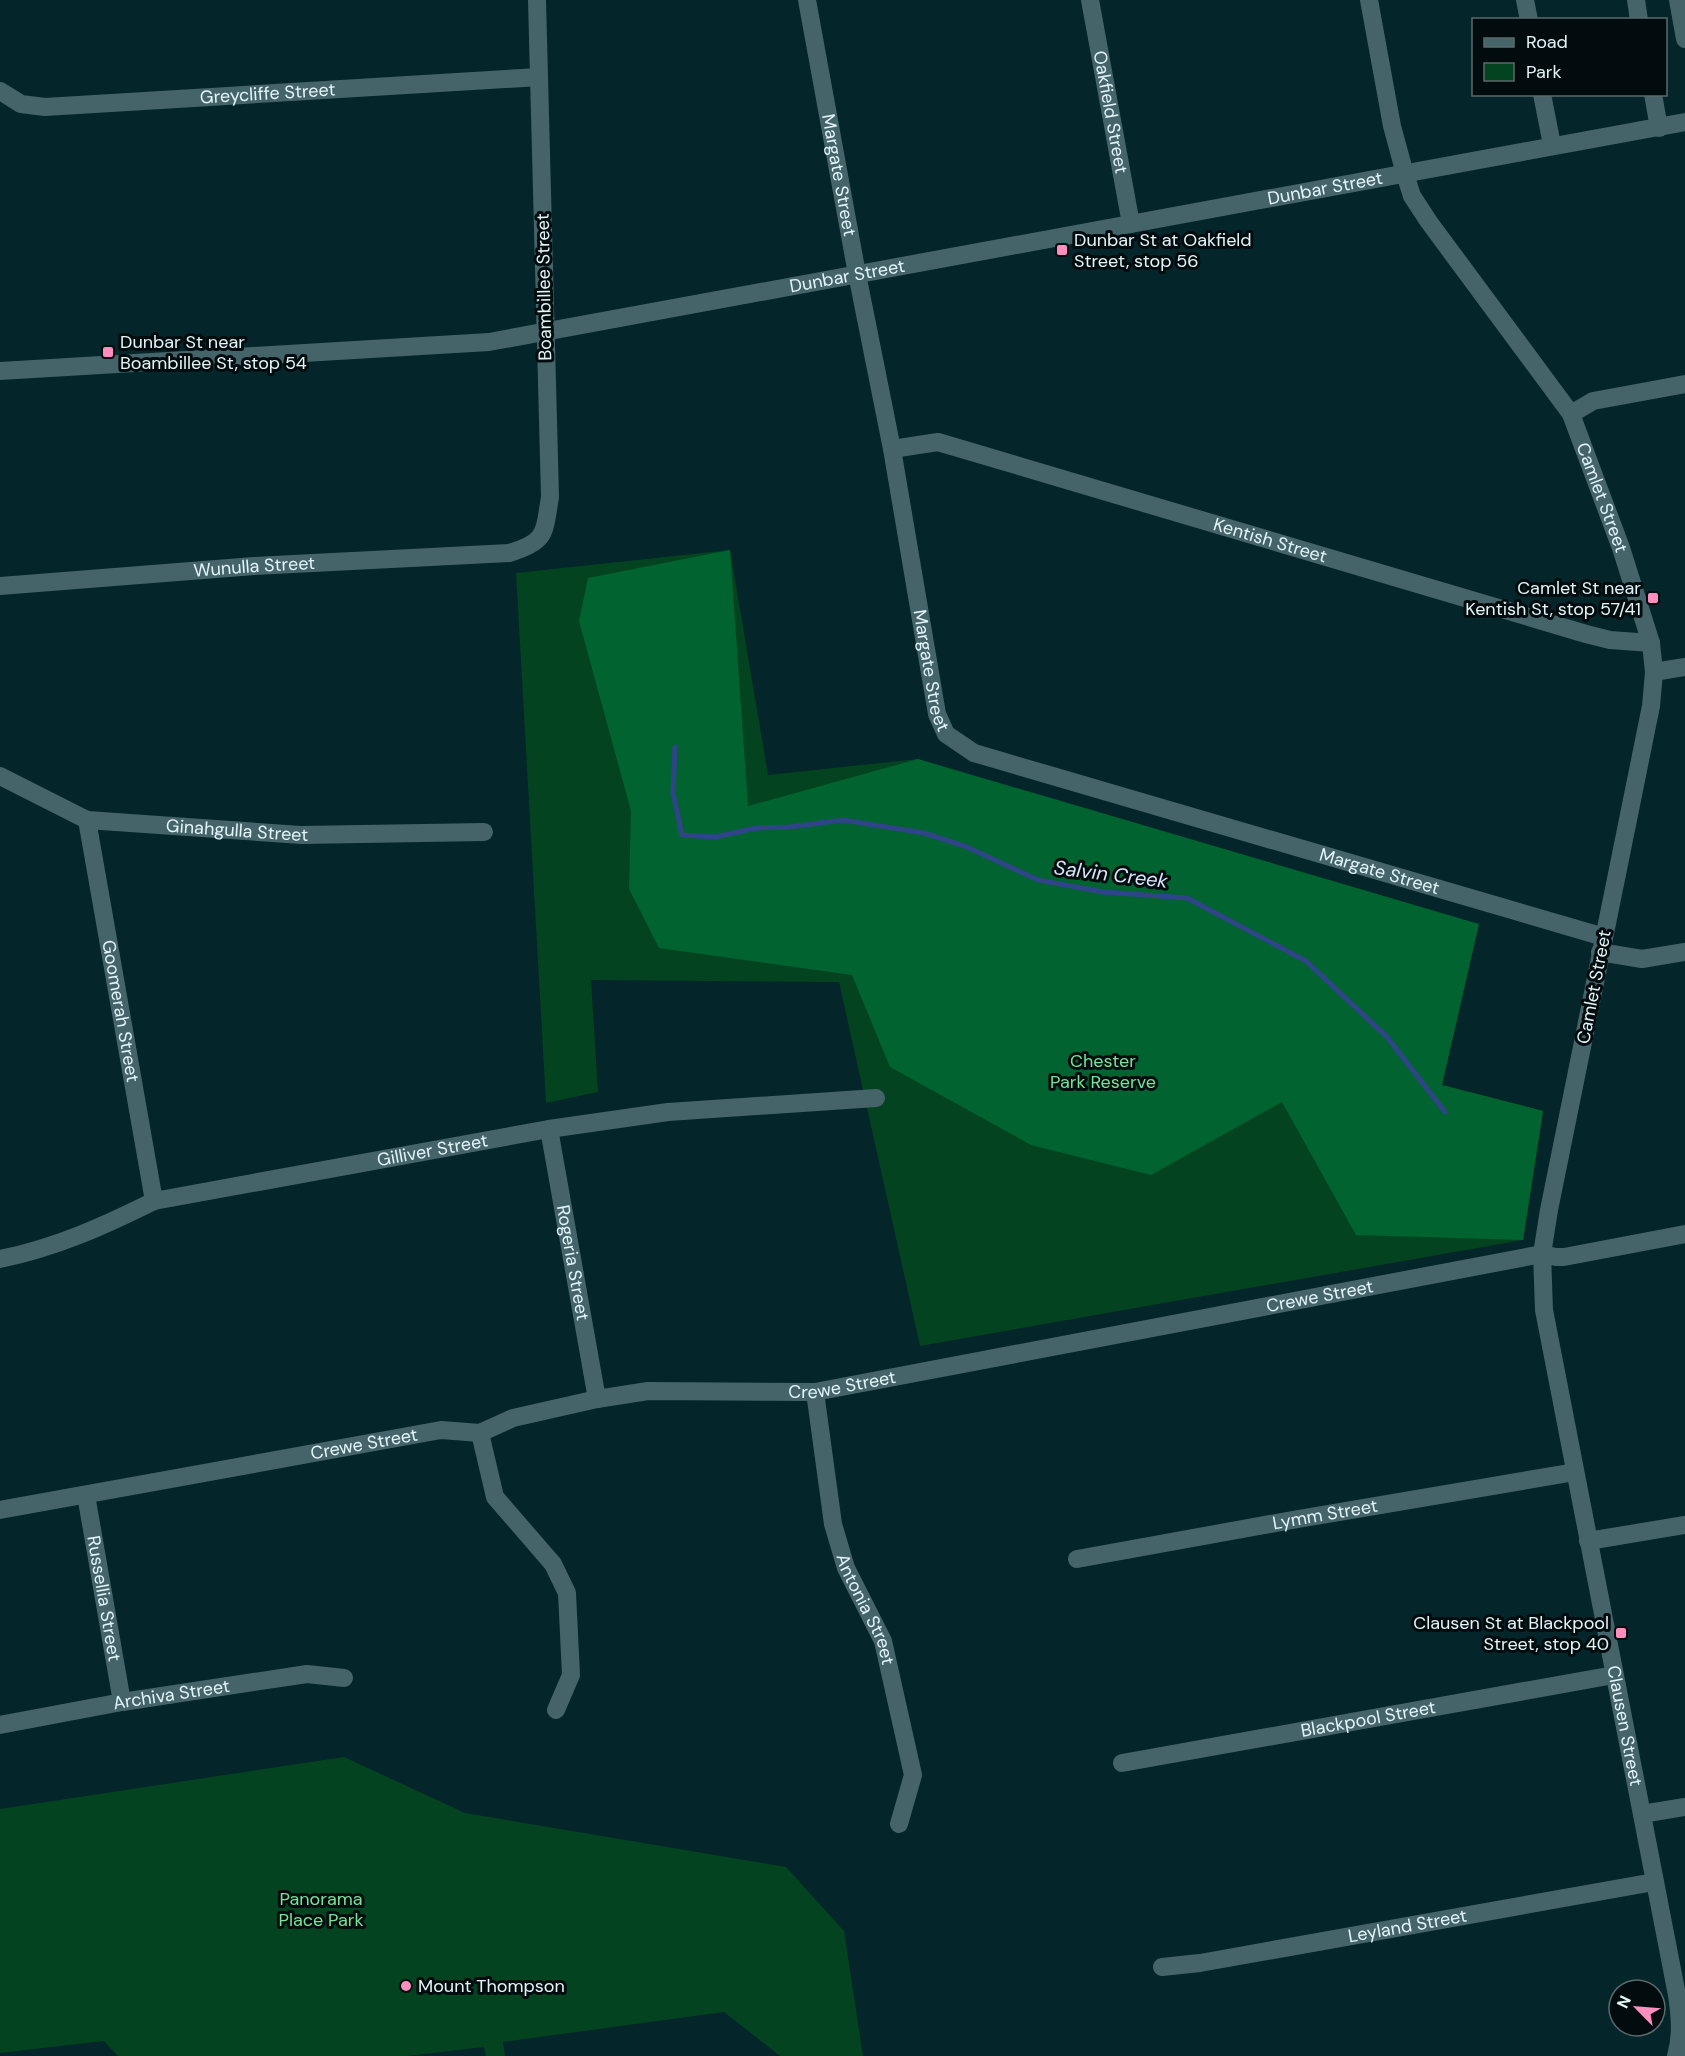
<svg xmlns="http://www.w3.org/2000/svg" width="1685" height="2056" viewBox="0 0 1685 2056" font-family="'DM Sans',sans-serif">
	<rect width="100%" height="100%" fill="#04252a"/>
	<g fill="#044320">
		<polygon points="730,550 768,775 918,759 1445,1002 1442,1085 1543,1111 1523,1240 920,1346 839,982 591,980 598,1092 546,1103 516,573"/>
		<polygon points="344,1757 465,1813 786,1867 844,1931 863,2056 780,2056 724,2012 503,2042 505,2056 486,2056 484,2047 407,2056 118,2056 104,2041 0,2053 0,1809"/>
	</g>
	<polygon fill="#006330" points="730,550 748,806 918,759 1479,924 1442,1085 1543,1111 1523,1240 1356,1235 1282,1102 1151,1175 1031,1145 890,1067 852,975 659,948 629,889 631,811 579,621 588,578"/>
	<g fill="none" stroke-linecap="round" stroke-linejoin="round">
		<polyline stroke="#2f4588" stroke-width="5" points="675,747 673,793 682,835 715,837 756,828 789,827 843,820 924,833 967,847 1038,880 1103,892 1187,898 1306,961 1387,1037 1445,1112"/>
		<g stroke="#44646a" stroke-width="18">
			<path id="s1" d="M807 0 857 274 892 449 937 714 946 734 974 753 1604 937"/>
			<path id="s2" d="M1090 0 1131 224"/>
			<path id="s3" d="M1369 0 1392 126 1405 174 1412 196 1429 222 1571 414 1621 548 1651 643 1654 672 1651 706 1549 1210 1542 1254 1544 1310 1677 1995C1680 2016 1682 2035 1676 2056"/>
			<polyline points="1525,0 1529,20"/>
			<polyline points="1636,0 1639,20"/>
			<polyline points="1678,0 1685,39"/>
			<path id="s4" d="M0 91 21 104 45 107 539 77"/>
			<polyline points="1542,94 1552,145"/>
			<polyline points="1653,94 1659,128"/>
			<path id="s5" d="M0 371 489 342 1685 122"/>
			<polyline points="1571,414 1593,401 1685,384"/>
			<path id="s6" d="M892 449 938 442 1586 634 1610 640 1651 643"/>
			<path id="s7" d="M0 586 254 566 509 553C547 542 544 533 550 497L537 0"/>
			<polyline points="1654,672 1685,667"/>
			<path id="s8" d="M0 776 87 820 301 835 484 832"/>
			<path id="s9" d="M87 820 154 1201"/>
			<polyline points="1600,952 1642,959 1685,952"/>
			<path id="s10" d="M549 1129 597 1399"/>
			<path id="s11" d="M0 1259C55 1248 104 1226 154 1201L549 1129 668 1112 876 1098"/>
			<path id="s12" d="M815 1392 833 1524 846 1568 883 1641 913 1775 899 1824"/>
			<polyline points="480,1433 495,1497 553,1564 567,1593 571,1675 556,1710"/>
			<path id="s13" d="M86 1495 122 1702"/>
			<path id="s14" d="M0 1510 441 1430 480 1433 513 1418 597 1399 648 1391 815 1392 1542 1254 1556 1257H1564L1685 1234"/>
			<polyline points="1588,1541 1685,1525"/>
			<path id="s15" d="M1077 1559 1298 1519 1575 1472"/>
			<path id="s16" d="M0 1725 122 1702 307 1674 344 1678"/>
			<path id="s17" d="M1122 1763 1614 1675"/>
			<polyline points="1642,1814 1685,1807"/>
			<path id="s18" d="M1162 1967 1200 1963 1654 1882"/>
		</g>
	</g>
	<g fill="#fe8ebe" stroke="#020c0e" stroke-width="2">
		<rect x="1056" y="244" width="12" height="12" rx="3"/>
		<rect x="102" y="346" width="12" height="12" rx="3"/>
		<rect x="1647" y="592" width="12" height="12" rx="3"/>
		<rect x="1615" y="1627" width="12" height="12" rx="3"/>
		<circle cx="406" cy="1986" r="6"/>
	</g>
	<g text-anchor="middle" stroke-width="6" stroke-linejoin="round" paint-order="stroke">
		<g font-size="18" fill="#e4f5f9" stroke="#020c0e">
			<text dy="6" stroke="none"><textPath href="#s4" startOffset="272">Greycliffe Street</textPath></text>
			<text dy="6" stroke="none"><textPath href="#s2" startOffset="114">Oakfield Street</textPath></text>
			<text dy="6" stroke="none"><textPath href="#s1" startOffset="178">Margate Street</textPath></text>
			<text dy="6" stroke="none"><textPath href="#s5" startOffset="1340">Dunbar Street</textPath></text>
			<text dy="6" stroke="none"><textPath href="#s5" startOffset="854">Dunbar Street</textPath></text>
			<text transform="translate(544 287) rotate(-91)" y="6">Boambillee Street</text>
			<text dy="6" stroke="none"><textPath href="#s3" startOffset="560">Camlet Street</textPath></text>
			<text dy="6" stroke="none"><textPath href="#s6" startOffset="393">Kentish Street</textPath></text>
			<text dy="6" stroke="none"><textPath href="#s7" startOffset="255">Wunulla Street</textPath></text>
			<text dy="6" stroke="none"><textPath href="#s1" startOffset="682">Margate Street</textPath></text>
			<text dy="6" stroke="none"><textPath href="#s8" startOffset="248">Ginahgulla Street</textPath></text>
			<text dy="6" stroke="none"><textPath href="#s1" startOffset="1204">Margate Street</textPath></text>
			<text transform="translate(1594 987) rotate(-79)" y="6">Camlet Street</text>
			<text dy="6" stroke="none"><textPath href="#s9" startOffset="194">Goomerah Street</textPath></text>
			<text dy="6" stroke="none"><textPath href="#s11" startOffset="448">Gilliver Street</textPath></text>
			<text dy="6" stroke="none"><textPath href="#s10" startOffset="136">Rogeria Street</textPath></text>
			<text dy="6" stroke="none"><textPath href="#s14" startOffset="1342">Crewe Street</textPath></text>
			<text dy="6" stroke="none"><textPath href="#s14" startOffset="856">Crewe Street</textPath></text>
			<text dy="6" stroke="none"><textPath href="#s14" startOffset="370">Crewe Street</textPath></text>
			<text dy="6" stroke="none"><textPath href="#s15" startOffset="252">Lymm Street</textPath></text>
			<text dy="6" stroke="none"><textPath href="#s13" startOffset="105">Russellia Street</textPath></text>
			<text dy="6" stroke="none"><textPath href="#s12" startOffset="225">Antonia Street</textPath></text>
			<text dy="6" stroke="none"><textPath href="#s16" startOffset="174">Archiva Street</textPath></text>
			<text dy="6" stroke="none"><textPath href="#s17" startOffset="250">Blackpool Street</textPath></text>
			<text dy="6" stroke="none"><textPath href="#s3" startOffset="1815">Clausen Street</textPath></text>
			<text dy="6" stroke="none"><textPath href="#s18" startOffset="249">Leyland Street</textPath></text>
		</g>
		<g font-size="18" fill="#e4f5f9" stroke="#020c0e" text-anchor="start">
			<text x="1074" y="246">Dunbar St at Oakfield<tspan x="1074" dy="21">Street, stop 56</tspan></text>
			<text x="120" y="348">Dunbar St near<tspan x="120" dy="21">Boambillee St, stop 54</tspan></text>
			<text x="1641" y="594" text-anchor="end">Camlet St near<tspan x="1641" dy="21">Kentish St, stop 57/41</tspan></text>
			<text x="1609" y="1629" text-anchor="end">Clausen St at Blackpool<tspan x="1609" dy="21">Street, stop 40</tspan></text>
			<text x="418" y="1992">Mount Thompson</text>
		</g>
		<g font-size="18" fill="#78e399" stroke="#020c0e">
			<text x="1103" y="1067">Chester<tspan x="1103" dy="21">Park Reserve</tspan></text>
			<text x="321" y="1905">Panorama<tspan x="321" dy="21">Place Park</tspan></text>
		</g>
		<g font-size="20" font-style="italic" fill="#dbe4f8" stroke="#020c0e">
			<text transform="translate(1111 874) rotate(7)" y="7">Salvin Creek</text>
		</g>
	</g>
	<rect x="1472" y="18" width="195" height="78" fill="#020c0e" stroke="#5c696c" stroke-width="1.5"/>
	<rect x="1484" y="38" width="30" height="9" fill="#44646a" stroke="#5c696c" stroke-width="1.5"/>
	<text x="1526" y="48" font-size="18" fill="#e4f5f9">Road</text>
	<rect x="1484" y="63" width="30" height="18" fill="#044320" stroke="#5c696c" stroke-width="1.5"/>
	<text x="1526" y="78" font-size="18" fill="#e4f5f9">Park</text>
	<g transform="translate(1637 2008) rotate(295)"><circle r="28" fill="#020c0e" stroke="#5c696c" stroke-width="1.5"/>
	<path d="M0-4.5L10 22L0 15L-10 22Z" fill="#fe8ebe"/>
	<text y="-9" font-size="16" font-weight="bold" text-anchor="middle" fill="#e4f5f9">N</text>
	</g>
</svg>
